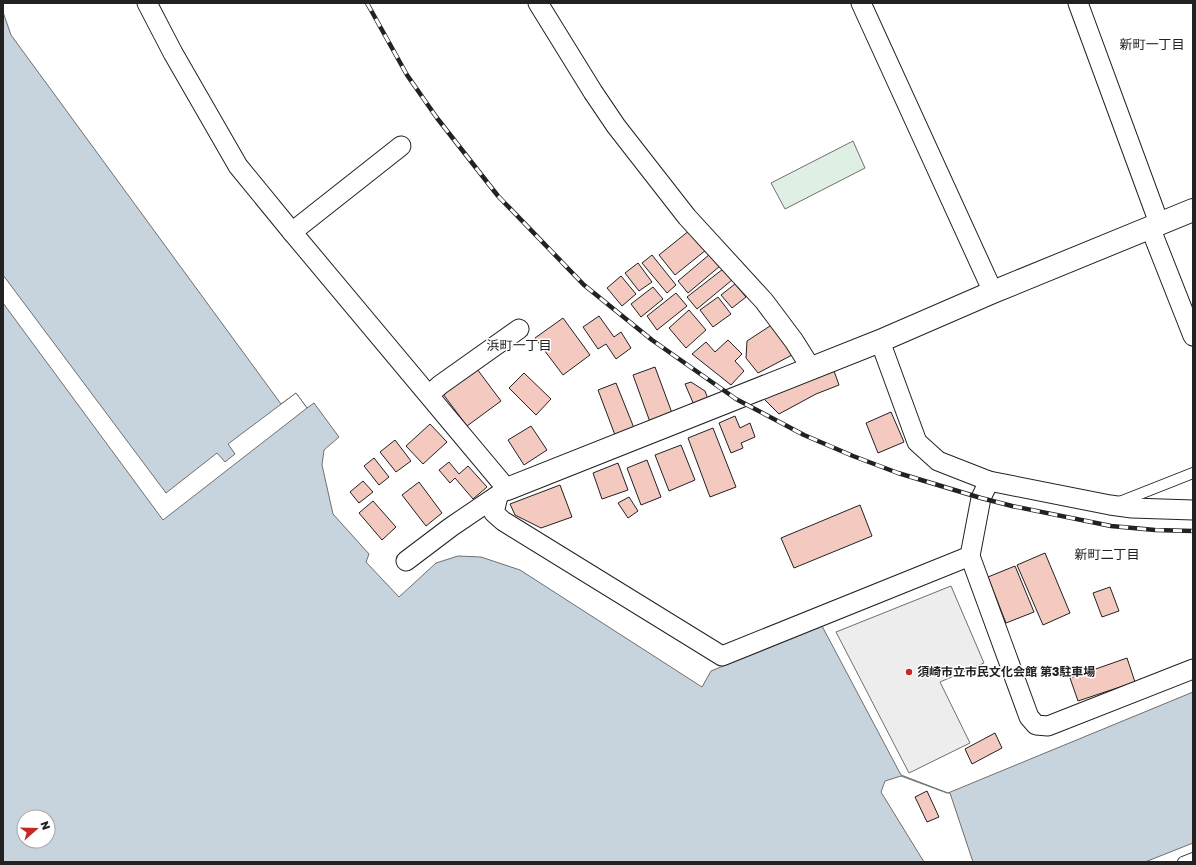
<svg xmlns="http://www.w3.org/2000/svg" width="1196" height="865" viewBox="0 0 1196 865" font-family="'Golos Text','Noto Sans JP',sans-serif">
	<rect width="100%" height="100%" fill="#fff"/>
	<polygon fill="#e0efe3" stroke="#6f6f6f" points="853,141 865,168 785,209 771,183"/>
	<polygon fill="#ededed" stroke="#6f6f6f" points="951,586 984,663 940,682 970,743 909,773 836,632"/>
	<path fill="#c7d3dd" stroke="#6f6f6f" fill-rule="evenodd" d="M3 12 11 35 281 404 296 393 307 408 314 403 339 437 324 450 322 465 333 514 369 554 366 562 399 597 436 563 458 556 481 557 520 570 702 687 711 671 822 626 901 775 948 793 1193 692V843L1145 862H3ZM24 817H48V841H24Z"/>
	<g fill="#fff" stroke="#6f6f6f">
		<polygon points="3,275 166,493 217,453 225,462 235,454 228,444 296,393 307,408 163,520 3,303"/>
		<polygon points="901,776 947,793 950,793 973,862 924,862 881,792 885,781"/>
	</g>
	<g fill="#f3c9c0" stroke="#222">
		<polygon points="690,230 706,250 675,275 659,255"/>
		<polygon points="710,254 720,266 688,293 678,281"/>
		<polygon points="652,255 676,285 667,293 642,263"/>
		<polygon points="638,263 652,282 639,291 625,273"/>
		<polygon points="723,269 732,280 697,309 687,297"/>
		<polygon points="621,276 636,294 622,306 607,288"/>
		<polygon points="735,284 746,297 732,308 721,295"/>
		<polygon points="653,287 663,299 641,317 631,304"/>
		<polygon points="676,293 687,306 657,330 647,316"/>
		<polygon points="718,297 731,314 713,327 700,310"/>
		<polygon points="689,310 706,330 686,348 669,328"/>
		<polygon points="599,316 614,337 621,332 631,348 616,359 606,344 598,349 583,327"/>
		<polygon points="563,318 590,355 563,375 535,338"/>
		<polygon points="773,324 792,355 758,373 746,358 747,341"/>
		<polygon points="728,340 742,354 735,361 744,371 731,385 692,354 706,342 715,352"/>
		<polygon points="655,367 672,413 650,422 633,375"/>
		<polygon points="477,369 501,401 467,426 443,394"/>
		<polygon points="834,371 839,385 816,394 779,414 764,399"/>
		<polygon points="524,373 551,399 536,415 509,388"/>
		<polygon points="691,382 705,391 708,399 694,405 685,384"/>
		<polygon points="616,383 634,428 615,435 598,390"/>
		<polygon points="891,412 904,442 878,453 866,423"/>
		<polygon points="735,416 740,428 750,423 755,437 741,443 743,448 731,453 719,423"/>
		<polygon points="430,424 447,442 423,464 406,446"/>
		<polygon points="531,426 547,450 524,465 508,440"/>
		<polygon points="713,428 736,487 710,497 688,438"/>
		<polygon points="395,440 411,461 396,472 380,452"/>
		<polygon points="681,445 695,480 669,491 655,455"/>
		<polygon points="374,458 389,477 379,485 364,466"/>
		<polygon points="647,460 661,497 641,505 627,468"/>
		<polygon points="449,462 459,474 468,466 487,487 473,499 455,478 450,483 439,470"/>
		<polygon points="618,463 628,490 602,499 593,473"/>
		<polygon points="363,481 373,492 359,503 350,492"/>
		<polygon points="419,482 442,513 426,526 402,495"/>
		<polygon points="560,485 572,517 541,528 515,515 510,504"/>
		<polygon points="629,497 638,511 628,518 618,503"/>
		<polygon points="373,501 396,527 382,540 359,513"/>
		<polygon points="860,505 872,536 794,568 781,538"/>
		<polygon points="1045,553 1070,613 1043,625 1017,565"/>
		<polygon points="1015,566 1034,612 1006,623 988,577"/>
		<polygon points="1110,587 1119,611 1102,617 1093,593"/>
		<polygon points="1127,658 1135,682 1078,701 1070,678"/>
		<polygon points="995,733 1002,748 972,764 965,749"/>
		<polygon points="927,791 939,817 927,822 915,797"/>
	</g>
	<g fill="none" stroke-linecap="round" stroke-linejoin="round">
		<g stroke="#222" stroke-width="12">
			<g id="lane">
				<polyline points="1117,503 1193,473"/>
				<polyline points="1183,862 1193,858"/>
			</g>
		</g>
		<g stroke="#222" stroke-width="21">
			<g id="street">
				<polyline points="147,3 173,53 238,166 292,232 507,489 451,527 406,561"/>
				<polyline points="538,3 593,92 616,126 687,217 764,301 794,341 811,368"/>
				<polyline points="861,3 993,292"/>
				<polyline points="1078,3 1159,223"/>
				<polyline points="1150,227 1193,336"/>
				<polyline points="292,232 401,146"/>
				<polyline points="880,341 917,442 938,461 989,481 1110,505 1132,508 1193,510"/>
				<polyline points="429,395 440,385 519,329"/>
				<polyline points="989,481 981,498 970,556 1029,717 1036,725 1048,726 1193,669"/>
				<polyline points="498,496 494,513 503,521 722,656 970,556"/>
			</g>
		</g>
		<g stroke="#222" stroke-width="24">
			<polyline id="secondary" points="507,489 880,341 993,292 1193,210"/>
		</g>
		<use href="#lane" stroke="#fff" stroke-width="10"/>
		<use href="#street" stroke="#fff" stroke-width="19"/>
		<use href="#secondary" stroke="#fff" stroke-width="22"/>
		<g stroke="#222" stroke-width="4.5">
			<polyline id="rail" points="367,3 407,75 437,118 498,196 584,285 652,340 736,399 804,435 853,456 898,473 981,498 1012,506 1111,526 1155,530 1193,531"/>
		</g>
		<use href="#rail" stroke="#fff" stroke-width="3" stroke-dasharray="9" stroke-linecap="butt"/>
	</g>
	<circle fill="#c62828" stroke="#fff" stroke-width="1.5" cx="909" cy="672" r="4"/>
	<g text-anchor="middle" stroke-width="3" stroke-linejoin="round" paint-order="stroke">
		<g font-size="12" font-weight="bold" fill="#222" stroke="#fff" text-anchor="start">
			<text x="917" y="676">須崎市立市民文化会館 第3駐車場</text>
		</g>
		<g font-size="13" fill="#222" stroke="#fff">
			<text x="1152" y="49">新町一丁目</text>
			<text x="519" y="350">浜町一丁目</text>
			<text x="1107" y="559">新町二丁目</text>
		</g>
	</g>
	<rect width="1196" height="865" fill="none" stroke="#222222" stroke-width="8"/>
	<g transform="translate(36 829) rotate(70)"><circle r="19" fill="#ffffff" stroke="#a7a7a7"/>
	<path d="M0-3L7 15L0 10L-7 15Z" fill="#c62828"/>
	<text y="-6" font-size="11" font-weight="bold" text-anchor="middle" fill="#222222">N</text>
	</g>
</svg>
